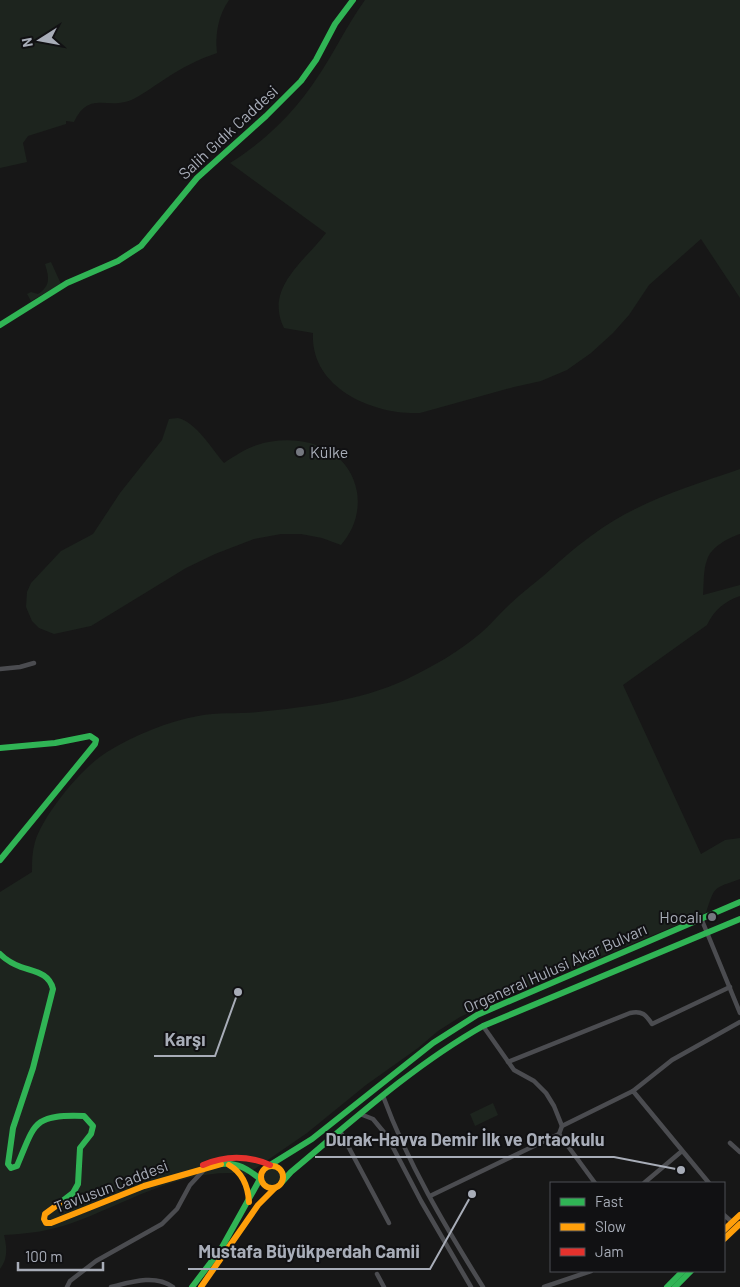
<svg xmlns="http://www.w3.org/2000/svg" width="740" height="1287" viewBox="0 0 740 1287" font-family="Barlow,sans-serif">
	<rect width="100%" height="100%" fill="#171717"/>
	<g fill="#1d241e">
		<path d="M0 0H229C218 16 215 34 217 53 199 59 181 68 165 79 155 85 136 100 125 102 103 107 88 93 74 122L66 121V124L28 136 23 143 27 162 0 168Z"/>
		<path d="M365 0H740V298L701 239 649 285 629 315 613 333 591 353 567 370 541 381 514 387 420 413C373 415 310 388 313 333L284 328C264 288 305 261 326 233L230 163C265 141 294 113 317 78 334 53 347 25 365 0Z"/>
		<path d="M51 262 61 284 31 301 27 294 31 292 38 294C51 286 49 277 45 264Z"/>
		<path d="M178 418C196 422 212 449 224 463 235 456 245 449 257 445 298 432 349 446 357 492 360 512 354 530 341 545L322 538 301 534H281L254 539 215 554 186 568 91 626 54 634 39 628 32 621 26 607 27 592 31 583 61 551 93 534 120 493 162 440 169 419Z"/>
		<path d="M740 469V534C728 538 711 547 707 560 703 570 704 585 703 595L740 585V596C725 601 714 610 707 625L623 685 701 854 725 840 740 838V879C713 889 715 885 706 913L485 1005 460 1017 438 1031 418 1048 366 1085 307 1133 240 1179 235 1173C175 1171 125 1204 72 1223 50 1231 27 1234 4 1235 7 1247 8 1259 0 1269V892L32 872C32 862 32 852 35 842 43 815 82 767 107 752 135 735 166 722 198 716 218 712 238 714 258 712 308 707 359 701 405 680 432 667 459 652 482 632 491 624 499 614 509 605 519 595 531 586 542 577 558 563 574 548 591 536 636 502 688 487 740 469Z"/>
		<polygon points="493,1103 498,1115 475,1126 470,1114"/>
		<circle cx="271" cy="1176" r="9"/>
	</g>
	<g fill="none" stroke-linecap="round" stroke-linejoin="round">
		<g stroke="#4b4c50" stroke-width="4.5">
			<polyline points="0,669 20,667 34,663"/>
			<polyline points="701,918 740,1013"/>
			<polyline points="483,1026 514,1070 534,1081 546,1093 554,1106 562,1126"/>
			<path d="M508 1062 630 1013C642 1010 646 1015 652 1024L730 987"/>
			<polyline points="633,1091 672,1060 740,1022"/>
			<path d="M383 1096C408 1164 445 1226 483 1287"/>
			<polyline points="360,1114 373,1119 387,1136 421,1201 471,1287"/>
			<polyline points="340,1131 389,1223"/>
			<polyline points="559,1134 562,1126 633,1091 709,1183"/>
			<polyline points="730,1143 740,1152"/>
			<polyline points="644,1183 682,1151"/>
			<polyline points="430,1196 559,1134 595,1183"/>
			<polyline points="724,1215 732,1222"/>
			<polyline points="377,1274 384,1287"/>
			<polyline points="67,1287 70,1281 96,1261 162,1224 177,1209 190,1185 203,1171"/>
			<path d="M111 1287C131 1282 155 1274 173 1287"/>
			<polyline points="544,1287 591,1271"/>
		</g>
		<g stroke="#30b455" stroke-width="6">
			<polyline points="0,325 67,283 118,261 141,246 197,178 266,116 301,81 316,60 335,24 353,0"/>
			<polyline points="0,748 55,743 90,736 96,740 95,744 0,860"/>
			<path d="M0 954C6 960 13 964 21 967 35 972 49 973 53 989L33 1068 13 1128 8 1164 11 1168 17 1166C35 1124 32 1114 84 1116L93 1126 91 1134 80 1148 78 1184 73 1193 60 1203"/>
			<polyline points="270,1165 312,1139 433,1043 477,1015 740,902"/>
			<path d="M282 1182 291 1172C352 1121 414 1065 483 1026L740 919"/>
			<path d="M192 1287 221 1249 260 1179C248 1169 237 1162 221 1164"/>
			<polyline points="667,1287 683,1271"/>
			<polyline points="675,1287 691,1271"/>
		</g>
		<g stroke="#ff9f0a" stroke-width="6">
			<path d="M229 1165C243 1173 248 1186 249 1202"/>
			<circle cx="272" cy="1177" r="11"/>
			<polyline points="60,1203 45,1214 44,1219 46,1223 51,1223 144,1186 221,1164"/>
			<polyline points="724,1230 740,1215"/>
			<polyline points="724,1239 740,1224"/>
			<polyline points="201,1287 258,1205 275,1188"/>
		</g>
		<path stroke="#e5322d" stroke-width="6" d="M203 1165C226 1155 247 1155 270 1165"/>
	</g>
	<g fill="#757880" stroke="#111113" stroke-width="2">
		<circle cx="300" cy="452" r="5"/>
		<circle cx="712" cy="917" r="5"/>
	</g>
	<g text-anchor="middle" stroke-width="4" stroke-linejoin="round" paint-order="stroke">
		<g font-size="16" fill="#a8adb8" stroke="#111113">
			<text transform="translate(228 132) rotate(-43)" y="6">Salih Gıdık Caddesi</text>
			<text transform="translate(555 968) rotate(-24)" y="6">Orgeneral Hulusi Akar Bulvarı</text>
			<text transform="translate(111 1186) rotate(-21)" y="6">Tavlusun Caddesi</text>
		</g>
		<g font-size="16" fill="#a8adb8" stroke="#111113" text-anchor="start">
			<text x="310" y="458">Külke</text>
			<text x="702" y="923" text-anchor="end">Hocalı</text>
		</g>
	</g>
	<path fill="none" stroke="#a8adb8" stroke-width="2" d="M238 992L215 1056H154M681 1170L614 1157H315M472 1194L430 1269H188"/>
	<g fill="#a8adb8" stroke="#111113" stroke-width="2">
		<circle cx="238" cy="992" r="5"/>
		<circle cx="681" cy="1170" r="5"/>
		<circle cx="472" cy="1194" r="5"/>
	</g>
	<g font-size="18" text-anchor="middle" font-weight="bold" fill="#a8adb8" stroke="#111113" stroke-width="4" stroke-linejoin="round" paint-order="stroke">
		<text x="185" y="1046">Karşı</text>
		<text x="465" y="1146">Durak-Havva Demir İlk ve Ortaokulu</text>
		<text x="309" y="1258">Mustafa Büyükperdah Camii</text>
	</g>
	<rect x="550" y="1182" width="175" height="90" fill="#111113" stroke="#4d4f55"/>
	<rect x="560" y="1198" width="25" height="8" fill="#30b455" stroke="#4d4f55"/>
	<text x="595" y="1207" font-size="15" fill="#a8adb8">Fast</text>
	<rect x="560" y="1223" width="25" height="8" fill="#ff9f0a" stroke="#4d4f55"/>
	<text x="595" y="1232" font-size="15" fill="#a8adb8">Slow</text>
	<rect x="560" y="1248" width="25" height="8" fill="#e5322d" stroke="#4d4f55"/>
	<text x="595" y="1257" font-size="15" fill="#a8adb8">Jam</text>
	<g transform="translate(40 40) rotate(259)" stroke="#111113" stroke-width="4" paint-order="stroke">
	<path d="M0-4L9 19L0 12L-9 19Z" fill="#a8adb8"/>
	<text y="-8" font-size="14" font-weight="bold" text-anchor="middle" fill="#a8adb8">N</text>
	</g>
	<path d="M18 1262v8h85v-8" fill="none" stroke="#a8adb8" stroke-width="2.5"/>
	<text x="25" y="1262" font-size="15" fill="#a8adb8" stroke="#111113" stroke-width="4" paint-order="stroke">100 m</text>
</svg>
